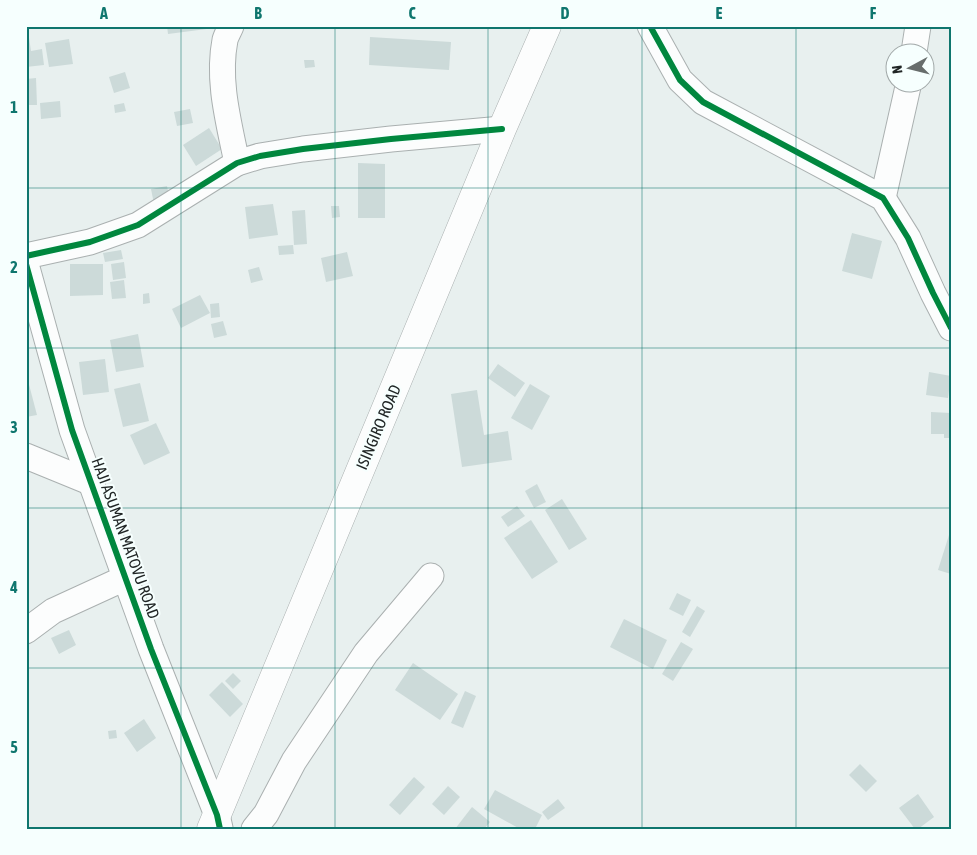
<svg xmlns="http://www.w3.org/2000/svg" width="977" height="855" viewBox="0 0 977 855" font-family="'Asap Condensed',sans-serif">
	<rect width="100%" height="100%" fill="#e8f0ef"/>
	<g fill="#ccdad9">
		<polygon points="167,26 222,26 222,27 168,34"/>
		<polygon points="26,31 28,31 31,51 42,49 44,65 26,67"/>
		<polygon points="370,37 451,42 449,70 369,65"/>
		<polygon points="69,39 73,64 49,67 45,43"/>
		<polygon points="304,60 314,60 315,67 305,68"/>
		<polygon points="125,72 130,88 114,93 109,77"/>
		<polygon points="36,78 37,105 26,105 26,79"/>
		<polygon points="60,101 61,117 41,119 40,103"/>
		<polygon points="124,103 126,111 115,113 114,105"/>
		<polygon points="190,109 193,123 177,126 174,112"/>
		<polygon points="209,128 222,149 196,166 183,145"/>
		<polygon points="358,163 385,164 385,218 358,218"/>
		<polygon points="167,186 170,201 154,204 151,189"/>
		<polygon points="273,204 278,235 249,239 245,207"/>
		<polygon points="331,206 339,206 340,217 332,218"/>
		<polygon points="305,210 307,244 294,245 292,211"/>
		<polygon points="852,233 882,241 872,279 842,271"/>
		<polygon points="293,245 294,254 279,255 278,246"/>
		<polygon points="121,250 123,259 105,262 103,253"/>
		<polygon points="347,252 353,276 326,282 321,258"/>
		<polygon points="124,262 126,278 113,280 111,264"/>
		<polygon points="70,264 103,264 103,295 70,296"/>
		<polygon points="259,267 263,280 251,283 248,270"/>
		<polygon points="124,280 126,298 112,299 110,282"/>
		<polygon points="149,293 150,303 143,304 143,294"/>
		<polygon points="200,295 210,313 181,328 172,309"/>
		<polygon points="219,303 220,317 211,318 210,304"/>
		<polygon points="223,321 227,335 214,338 211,324"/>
		<polygon points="138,334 144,367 116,372 110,340"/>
		<polygon points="105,359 109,392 83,395 79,362"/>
		<polygon points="498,364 525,383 515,397 488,378"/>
		<polygon points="929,372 951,376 948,398 926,395"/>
		<polygon points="26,373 37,415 26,417"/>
		<polygon points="140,383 149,421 123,427 114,389"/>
		<polygon points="530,384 550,396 532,430 511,418"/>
		<polygon points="477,390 484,435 508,431 512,460 462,467 451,394"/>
		<polygon points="931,412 951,413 951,438 944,438 944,434 931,434"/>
		<polygon points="156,423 170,453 144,465 130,435"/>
		<polygon points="537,484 546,502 534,508 525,491"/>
		<polygon points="562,499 587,539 569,550 545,510"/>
		<polygon points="517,506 525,516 508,527 501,517"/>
		<polygon points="531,520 558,562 532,579 504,538"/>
		<polygon points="949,535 951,536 951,574 938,570"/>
		<polygon points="677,593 691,600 683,616 669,609"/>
		<polygon points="697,606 705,611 690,637 682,632"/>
		<polygon points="624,619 667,640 653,669 610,647"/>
		<polygon points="69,630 76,645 59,654 51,638"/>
		<polygon points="681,642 693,649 673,681 662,674"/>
		<polygon points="413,663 458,694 440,720 395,690"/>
		<polygon points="233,673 241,681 233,689 225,681"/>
		<polygon points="222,682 243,704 230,717 209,695"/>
		<polygon points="465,691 476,696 463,728 451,723"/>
		<polygon points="144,719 156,738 137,752 124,733"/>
		<polygon points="116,730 117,738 109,739 108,731"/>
		<polygon points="860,764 877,781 866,792 849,775"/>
		<polygon points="414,777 425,787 400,815 389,805"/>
		<polygon points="448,786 460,797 444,815 432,804"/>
		<polygon points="495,790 542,815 535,829 520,829 484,809"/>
		<polygon points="918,794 934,817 918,829 915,829 899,808"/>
		<polygon points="558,799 565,808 548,820 542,812"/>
		<polygon points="472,807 490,822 484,829 455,829"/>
	</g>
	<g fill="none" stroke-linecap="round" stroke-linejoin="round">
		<g stroke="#aab0b0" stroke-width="27">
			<g id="minor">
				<path d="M231 26C229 31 226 36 225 40 217 81 229 123 237 163"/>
				<polyline points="650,26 680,80 703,102 883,198 908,238 933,293 951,328"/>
				<polyline points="914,52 918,26"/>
				<polyline points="883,198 909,82"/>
				<polyline points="26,256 90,242 138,225 237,163 260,156 303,149 391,139 502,129"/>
				<polyline points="26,264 72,430 151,649 217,815 220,828"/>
				<polyline points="26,456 92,483"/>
				<polyline points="26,631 53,611 125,578"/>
				<polyline points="254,829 266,814 294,761 366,653 431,576"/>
			</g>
		</g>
		<g stroke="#aab0b0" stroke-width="29">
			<polyline id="major" points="211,829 502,129 547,26"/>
		</g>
		<use href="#minor" stroke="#fcfdfd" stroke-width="25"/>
		<use href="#major" stroke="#fcfdfd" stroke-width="28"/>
		<g stroke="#f6fffe" stroke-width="9">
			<g id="cycleway">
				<polyline points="650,26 680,80 703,102 883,198 908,238 933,293 951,328"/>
				<polyline points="26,256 90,242 138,225 237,163 260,156 303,149 391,139 502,129"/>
				<polyline points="26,264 72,430 151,649 217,815 220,829"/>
			</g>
		</g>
		<use href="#cycleway" stroke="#00873e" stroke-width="6"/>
	</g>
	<path fill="none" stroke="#0f766e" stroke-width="1" stroke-opacity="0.55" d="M181 26V829M335 26V829M488 26V829M642 26V829M796 26V829M26 188H951M26 348H951M26 508H951M26 668H951"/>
	<g text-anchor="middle" stroke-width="4" stroke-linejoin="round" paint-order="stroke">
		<g font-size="16" fill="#212626" stroke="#f6fffe">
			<text transform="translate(378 427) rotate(-67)" y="6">ISINGIRO ROAD</text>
			<text transform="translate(126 538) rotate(70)" y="6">HAJI ASUMAN MATOVU ROAD</text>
		</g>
	</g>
	<rect width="977" height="855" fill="none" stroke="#f6fffe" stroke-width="55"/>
	<g transform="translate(910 68) rotate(263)"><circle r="24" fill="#f6fffe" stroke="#a1a8a8"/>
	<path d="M0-4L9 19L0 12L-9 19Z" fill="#676d6c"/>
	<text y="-8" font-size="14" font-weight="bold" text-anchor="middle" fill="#212626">N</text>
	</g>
	<rect x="28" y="28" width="922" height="800" fill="none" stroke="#0f766e" stroke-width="2"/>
	<g font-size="16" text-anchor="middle" font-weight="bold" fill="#0f766e">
		<text x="104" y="19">A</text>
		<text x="258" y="19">B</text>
		<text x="412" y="19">C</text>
		<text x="565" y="19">D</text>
		<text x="719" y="19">E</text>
		<text x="873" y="19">F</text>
		<text x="14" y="113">1</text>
		<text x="14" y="273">2</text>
		<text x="14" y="433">3</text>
		<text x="14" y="593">4</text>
		<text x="14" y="753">5</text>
	</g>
</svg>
